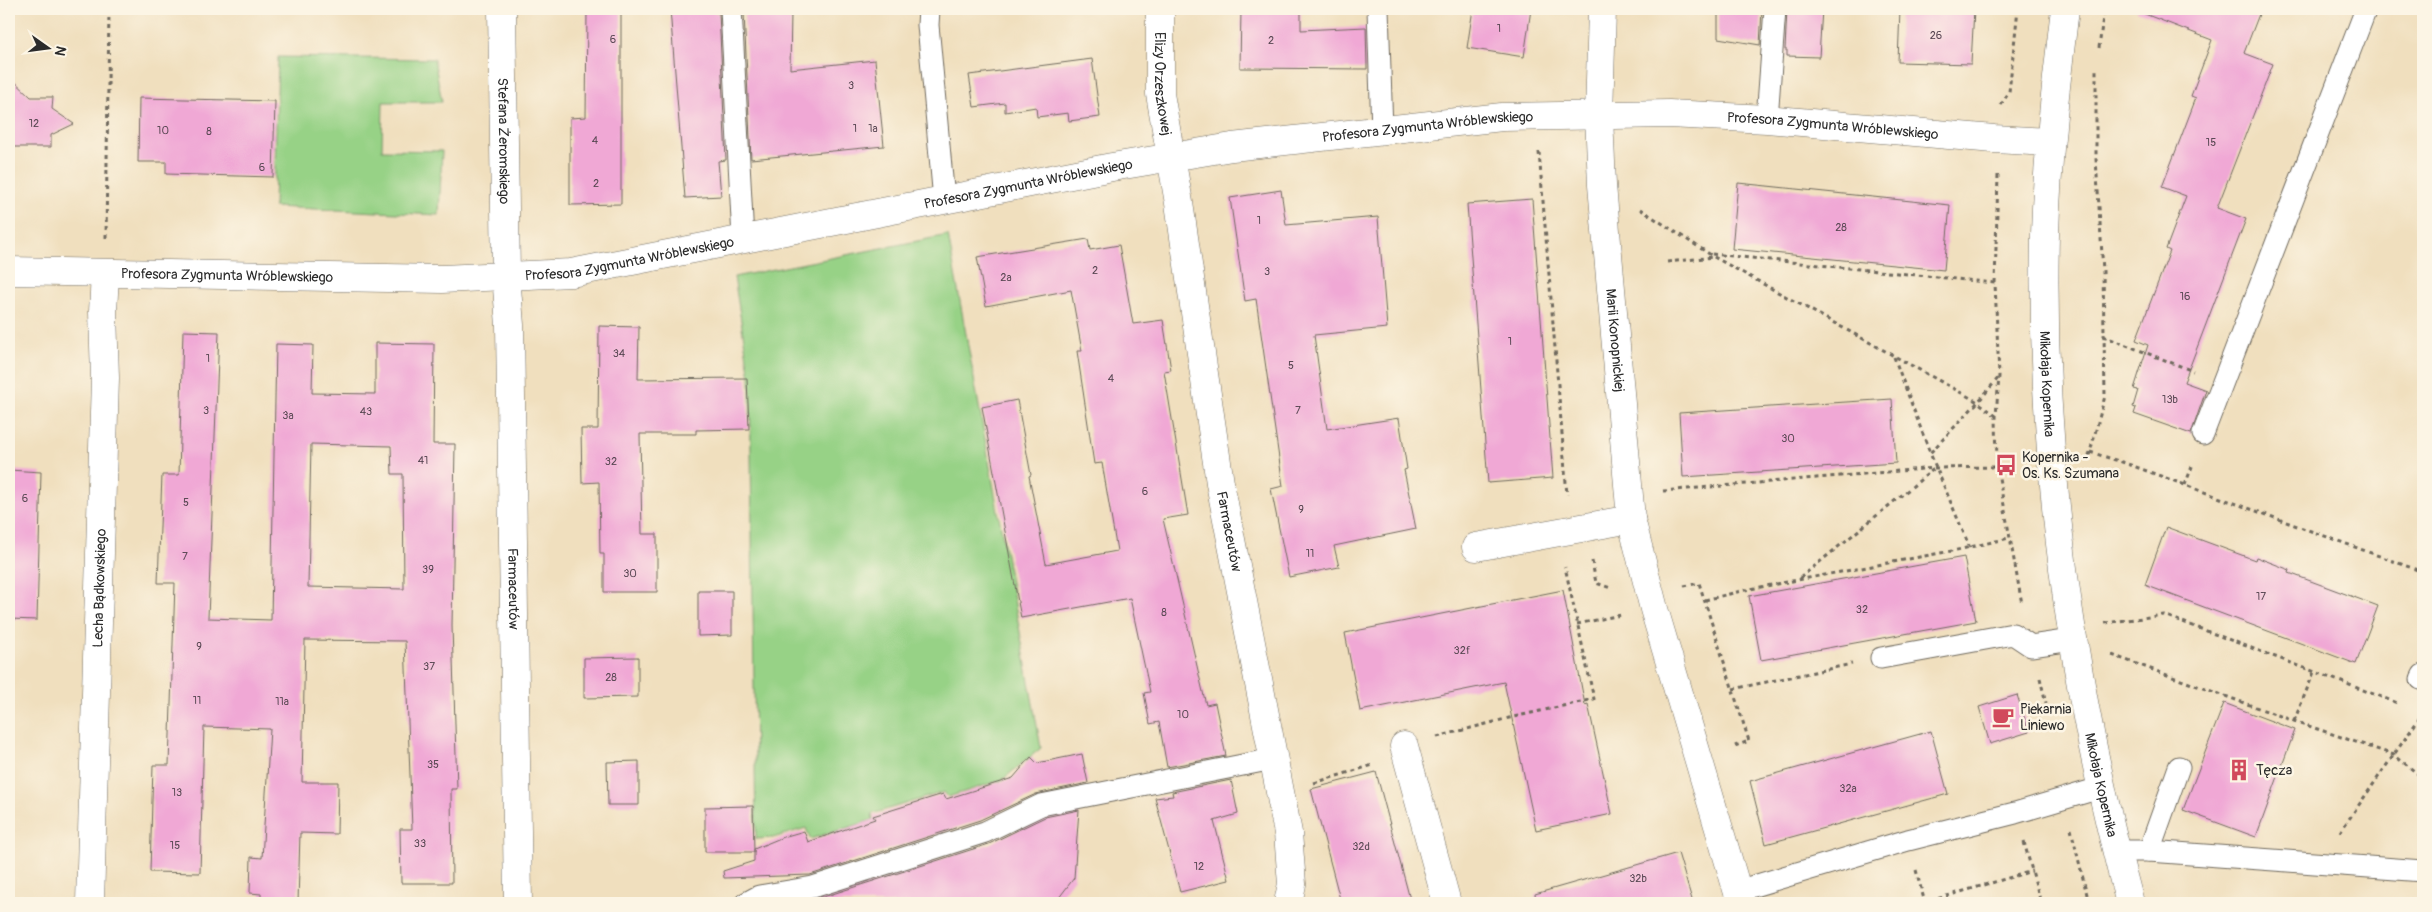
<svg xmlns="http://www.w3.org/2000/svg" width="2432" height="912" viewBox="0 0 2432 912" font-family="Pangolin,sans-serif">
	<rect width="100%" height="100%" fill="#fcf5e5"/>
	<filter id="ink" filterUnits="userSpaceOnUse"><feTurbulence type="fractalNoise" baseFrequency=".02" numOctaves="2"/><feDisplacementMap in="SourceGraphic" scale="10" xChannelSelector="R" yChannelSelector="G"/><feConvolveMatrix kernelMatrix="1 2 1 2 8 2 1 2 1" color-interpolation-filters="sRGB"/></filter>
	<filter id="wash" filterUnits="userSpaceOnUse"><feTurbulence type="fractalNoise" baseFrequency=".0096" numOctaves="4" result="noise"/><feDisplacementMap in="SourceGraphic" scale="20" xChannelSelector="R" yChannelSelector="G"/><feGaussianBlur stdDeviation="1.12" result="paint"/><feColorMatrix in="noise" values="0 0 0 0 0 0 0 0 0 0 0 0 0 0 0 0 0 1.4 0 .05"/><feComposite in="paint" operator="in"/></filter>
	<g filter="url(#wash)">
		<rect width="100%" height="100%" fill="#f0dfbe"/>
		<g fill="#97d286" stroke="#617e58">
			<polygon points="278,57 434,59 442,102 383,102 382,150 442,151 439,215 274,207"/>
			<polygon points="948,235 1041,748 1002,780 948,797 944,792 872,814 873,820 810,839 806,828 773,838 756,839 750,377 734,277"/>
		</g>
		<g id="blocks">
			<g fill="#f0a8d5" fill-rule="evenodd">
				<polygon points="587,9 621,9 621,204 570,205 570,118 586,117"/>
				<polygon points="670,9 711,9 711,12 719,13 726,160 718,161 721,196 685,198"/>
				<polygon points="1241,9 1301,9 1301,30 1366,27 1367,69 1240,68"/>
				<polygon points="1473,9 1531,9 1524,57 1467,48"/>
				<polygon points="1718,9 1762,9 1760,45 1718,38"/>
				<polygon points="1787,9 1822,9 1819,57 1787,56 1787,50 1785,50"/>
				<polygon points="1900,9 1974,9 1971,64 1898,62"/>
				<polygon points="2137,9 2261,9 2244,53 2273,64 2217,208 2246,219 2184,382 2206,390 2191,434 2134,414 2136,408 2133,407 2138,390 2134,389 2148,345 2136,340 2170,251 2166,249 2186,196 2162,187 2196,98 2191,96 2212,40 2137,11"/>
				<polygon points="744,13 791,13 790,69 875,60 884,146 751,159"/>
				<polygon points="1092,59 1100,117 1069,121 1068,113 1037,117 1036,107 1005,112 1005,103 974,107 969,75"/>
				<polygon points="9,76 31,97 53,97 52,109 74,124 51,135 51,147 9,147"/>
				<polygon points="139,98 275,101 273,177 166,174 166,162 138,162"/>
				<polygon points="1738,183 1950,205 1944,270 1732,249"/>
				<polygon points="1281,190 1286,225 1378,217 1387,328 1314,335 1327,429 1399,418 1407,469 1404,470 1416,529 1334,546 1339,567 1289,577 1271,489 1283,486 1256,299 1245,301 1230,198"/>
				<polygon points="1532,199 1553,478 1488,483 1467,204"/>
				<polygon points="1088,239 1090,250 1119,245 1133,324 1163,320 1171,370 1164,371 1188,515 1163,519 1206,705 1215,703 1226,756 1167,767 1159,722 1150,724 1144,693 1150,692 1130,598 1021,618 982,407 1017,400 1031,475 1029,476 1046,564 1117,551 1102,463 1094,464 1077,351 1082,351 1071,290 986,306 977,257"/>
				<polygon points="599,326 639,327 638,379 747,378 749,429 696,430 696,434 640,434 642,534 657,534 657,592 604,592 604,554 600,554 599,482 582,483 581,429 598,429"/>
				<path d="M183 331 219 332 208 618 271 620 276 344 313 345 312 393 375 394V343L434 344 433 444H455L452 626 457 789H451L452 883H401L400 829H412L405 641 305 640 302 782H338L337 834 300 833 298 903H261V894L250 893 251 857 262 858 270 729 204 727 200 873 150 872 153 765H169L175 583H158L160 527 162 475H179ZM311 444 391 446 392 474H403L404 589 308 587Z"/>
				<polygon points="1892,399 1896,463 1683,477 1679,413"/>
				<polygon points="9,470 41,472 37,620 9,619"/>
				<polygon points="2166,527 2255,560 2256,557 2290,570 2289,573 2378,606 2356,664 2145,585"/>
				<polygon points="1964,557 1976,621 1761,660 1749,596"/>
				<polygon points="1563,590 1585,705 1588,704 1612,814 1536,830 1504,682 1360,711 1345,633"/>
				<polygon points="698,591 732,591 732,635 698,636"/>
				<polygon points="638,657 638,697 584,698 584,658"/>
				<polygon points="2017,695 2029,732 1990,744 1979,707"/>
				<polygon points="2224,703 2295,730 2256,837 2183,810"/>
				<polygon points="1931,731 1948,794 1766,844 1750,781"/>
				<polygon points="1082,754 1088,783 1036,794 980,820 810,875 724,878 723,871 754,861 754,849 783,837 804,831 808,842 875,819 873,816 943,794 946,799 1013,778 1031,757 1037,763"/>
				<polygon points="639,761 639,805 608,805 607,762"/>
				<polygon points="1376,772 1411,903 1341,903 1311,789"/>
				<polygon points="1231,780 1238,814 1214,821 1229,880 1180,892 1155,798 1173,796 1172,792"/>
				<polygon points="753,806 754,852 705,852 705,807"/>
				<polygon points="1079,810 1074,878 1055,903 792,903 817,899 989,844 1045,817"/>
				<polygon points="1678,853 1693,903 1536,903 1535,894"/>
			</g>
		</g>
	</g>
	<g filter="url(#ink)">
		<use href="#blocks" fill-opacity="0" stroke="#706a5e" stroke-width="1"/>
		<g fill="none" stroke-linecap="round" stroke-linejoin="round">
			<g stroke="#706a5e" stroke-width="23">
				<g id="service">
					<polyline points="731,9 743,239"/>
					<polyline points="929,9 928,25 944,200"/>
					<polyline points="1378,9 1382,131"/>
					<polyline points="1767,119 1775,9"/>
					<polyline points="2203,434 2366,9"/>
					<polyline points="1881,658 2013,634 2031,646 2072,640"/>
					<polyline points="2421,679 2423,675"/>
					<polyline points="2116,851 2149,851 2423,871"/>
					<polyline points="2149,851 2179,767"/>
					<polyline points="1737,891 1908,840 2015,813 2100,788"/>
					<polyline points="746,903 759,896 813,887 985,832 1041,805 1273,759"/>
				</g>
			</g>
			<g stroke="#706a5e" stroke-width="29">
				<g id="minor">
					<path id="s1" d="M502 9 506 275 510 325 518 903"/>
					<path id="s2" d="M1160 9V94L1179 203 1220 483 1288 833 1292 884 1288 903"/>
					<path id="s3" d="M1602 9 1599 116 1602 185 1631 519 1654 609 1741 903"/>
					<path id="s4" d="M2065 9C2056 84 2047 159 2045 235 2040 461 2071 685 2130 903"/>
					<path id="s5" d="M9 271 442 279 571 273 1112 167 1232 147 1502 117 1669 114 1767 119 1994 139 2050 142"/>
					<polyline points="1476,547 1631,519"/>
					<polyline points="1404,746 1447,903"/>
					<path id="s6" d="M90 903 105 378 103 312 105 274"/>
				</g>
			</g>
			<g stroke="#706a5e" stroke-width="3" stroke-dasharray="4 4" stroke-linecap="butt">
				<polyline points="2099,48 2104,9"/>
				<polyline points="2001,105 2009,92 2018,9"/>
				<polyline points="1539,152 1567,495"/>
				<polyline points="1998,175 1995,283 1999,376 1996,416 1997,467 2022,604"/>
				<polyline points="1640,209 1714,257 1978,402 1996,416"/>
				<polyline points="106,238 109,9"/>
				<polyline points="1712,254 1995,283"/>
				<polyline points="1667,262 1714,257"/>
				<polyline points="2103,336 2193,371"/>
				<polyline points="1894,357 1930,453"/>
				<polyline points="2090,452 2125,463 2423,572"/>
				<polyline points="2089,456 2105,396 2103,271 2096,159 2096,70"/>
				<polyline points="2185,485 2193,464"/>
				<polyline points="1663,491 1935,468 1997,467"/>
				<polyline points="1970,548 1930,453 1978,402 1999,377"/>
				<polyline points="1592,561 1596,583 1611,588"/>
				<polyline points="1800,578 1935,468"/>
				<polyline points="1684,586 1699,583 1749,741 1732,747"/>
				<polyline points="1705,600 1745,590 1962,549 2009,538"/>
				<polyline points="2105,623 2164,615 2400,704"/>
				<polyline points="1577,624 1621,615"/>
				<polyline points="2112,655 2294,721 2394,755 2423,778"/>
				<polyline points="2040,678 2046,703"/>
				<polyline points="1733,689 1852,664"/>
				<polyline points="2294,721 2314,672"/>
				<polyline points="1437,737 1509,718 1594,699 1565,567"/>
				<polyline points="1314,783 1373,765"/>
				<polyline points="2071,829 2089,903"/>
				<polyline points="2340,832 2423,713 2420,712"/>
				<polyline points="2024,842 2041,903"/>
				<polyline points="1916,870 1925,903"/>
				<polyline points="1923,903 2032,871"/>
			</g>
			<use href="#service" stroke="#fff" stroke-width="21"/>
			<use href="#minor" stroke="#fff" stroke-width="28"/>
		</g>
	</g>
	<defs>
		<g id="bus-bare" transform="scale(1.725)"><path d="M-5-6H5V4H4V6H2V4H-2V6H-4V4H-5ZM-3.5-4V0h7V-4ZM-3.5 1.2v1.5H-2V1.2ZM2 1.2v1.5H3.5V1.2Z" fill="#d1495b" stroke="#fcf5e5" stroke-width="2.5" paint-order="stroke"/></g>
		<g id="cafe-bare" transform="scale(1.725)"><path d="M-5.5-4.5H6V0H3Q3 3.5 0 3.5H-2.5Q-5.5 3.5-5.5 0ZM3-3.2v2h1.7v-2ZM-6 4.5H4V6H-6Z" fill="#d1495b" stroke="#fcf5e5" stroke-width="2.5" paint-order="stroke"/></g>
		<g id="building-bare" transform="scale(1.725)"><path d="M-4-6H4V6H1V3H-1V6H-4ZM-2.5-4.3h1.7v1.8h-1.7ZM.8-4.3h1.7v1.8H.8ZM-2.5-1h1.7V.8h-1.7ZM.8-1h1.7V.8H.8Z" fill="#d1495b" stroke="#fcf5e5" stroke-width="2.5" paint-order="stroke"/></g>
	</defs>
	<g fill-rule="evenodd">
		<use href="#bus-bare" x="2006" y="465"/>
		<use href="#cafe-bare" x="2003" y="717"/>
		<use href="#building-bare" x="2239" y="770"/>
	</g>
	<g text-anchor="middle" stroke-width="5" stroke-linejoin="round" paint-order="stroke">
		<g font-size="11" fill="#5c4a56">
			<text x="1499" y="32">1</text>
			<text x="1936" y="39">26</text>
			<text x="613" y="43">6</text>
			<text x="1271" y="44">2</text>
			<text x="851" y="89">3</text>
			<text x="34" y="127">12</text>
			<text x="855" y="132">1</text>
			<text x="873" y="132">1a</text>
			<text x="163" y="134">10</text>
			<text x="209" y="135">8</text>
			<text x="595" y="144">4</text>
			<text x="2211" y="146">15</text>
			<text x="262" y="171">6</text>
			<text x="596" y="187">2</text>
			<text x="1259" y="224">1</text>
			<text x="1841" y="231">28</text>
			<text x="1095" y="274">2</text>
			<text x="1267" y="275">3</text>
			<text x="1006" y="281">2a</text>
			<text x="2185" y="300">16</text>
			<text x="1510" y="345">1</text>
			<text x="619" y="357">34</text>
			<text x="208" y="362">1</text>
			<text x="1291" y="369">5</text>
			<text x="1111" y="382">4</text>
			<text x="2170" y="403">13b</text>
			<text x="206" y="414">3</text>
			<text x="1298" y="414">7</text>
			<text x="366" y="415">43</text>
			<text x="288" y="419">3a</text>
			<text x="1788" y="442">30</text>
			<text x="423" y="464">41</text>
			<text x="611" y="465">32</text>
			<text x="1145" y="495">6</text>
			<text x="25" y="502">6</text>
			<text x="186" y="506">5</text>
			<text x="1301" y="513">9</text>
			<text x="1310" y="557">11</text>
			<text x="185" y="560">7</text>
			<text x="428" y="573">39</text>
			<text x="630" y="577">30</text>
			<text x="2261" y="600">17</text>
			<text x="1862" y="613">32</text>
			<text x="1164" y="616">8</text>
			<text x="199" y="650">9</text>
			<text x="1462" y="654">32f</text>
			<text x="429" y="670">37</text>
			<text x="611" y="681">28</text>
			<text x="197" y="704">11</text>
			<text x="282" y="705">11a</text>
			<text x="1183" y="718">10</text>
			<text x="433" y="768">35</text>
			<text x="1848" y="792">32a</text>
			<text x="177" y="796">13</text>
			<text x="420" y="847">33</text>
			<text x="175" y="849">15</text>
			<text x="1361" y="850">32d</text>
			<text x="1199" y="870">12</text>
			<text x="1638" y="882">32b</text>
		</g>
		<g font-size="14" fill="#2b2b2b" stroke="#fcf5e5">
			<text dy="5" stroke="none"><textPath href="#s2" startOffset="75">Elizy Orzeszkowej</textPath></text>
			<text dy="5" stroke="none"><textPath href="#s5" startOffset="1838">Profesora Zygmunta Wróblewskiego</textPath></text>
			<text dy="5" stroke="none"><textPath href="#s5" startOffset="1432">Profesora Zygmunta Wróblewskiego</textPath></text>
			<text dy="5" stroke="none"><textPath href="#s1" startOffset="132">Stefana Żeromskiego</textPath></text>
			<text dy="5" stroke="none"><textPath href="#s5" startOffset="1028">Profesora Zygmunta Wróblewskiego</textPath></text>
			<text dy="5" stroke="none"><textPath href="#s5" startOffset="622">Profesora Zygmunta Wróblewskiego</textPath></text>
			<text dy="5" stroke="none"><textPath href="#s5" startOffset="218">Profesora Zygmunta Wróblewskiego</textPath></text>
			<text dy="5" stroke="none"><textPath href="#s3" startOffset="332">Marii Konopnickiej</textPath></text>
			<text dy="5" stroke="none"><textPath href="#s4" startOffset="376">Mikołaja Kopernika</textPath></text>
			<text dy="5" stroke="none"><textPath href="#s2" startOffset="528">Farmaceutów</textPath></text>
			<text dy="5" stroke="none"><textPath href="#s6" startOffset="315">Lecha Bądkowskiego</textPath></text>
			<text dy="5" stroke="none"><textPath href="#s1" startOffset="580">Farmaceutów</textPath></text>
			<text dy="5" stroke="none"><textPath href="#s4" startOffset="781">Mikołaja Kopernika</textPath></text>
		</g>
		<g font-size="14" fill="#2b2b2b" stroke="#fcf5e5" text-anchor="start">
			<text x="2022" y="462">Kopernika -<tspan x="2022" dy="16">Os. Ks. Szumana</tspan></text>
			<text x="2020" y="714">Piekarnia<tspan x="2020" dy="16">Liniewo</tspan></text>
			<text x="2256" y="775">Tęcza</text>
		</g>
	</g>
	<rect width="2432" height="912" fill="none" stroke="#fcf5e5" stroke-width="30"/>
	<g transform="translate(48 48) rotate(104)" stroke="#fcf5e5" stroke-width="4" paint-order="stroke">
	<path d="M0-4L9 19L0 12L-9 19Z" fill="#2b2b2b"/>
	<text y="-8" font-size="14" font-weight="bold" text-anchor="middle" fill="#2b2b2b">N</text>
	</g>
</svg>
